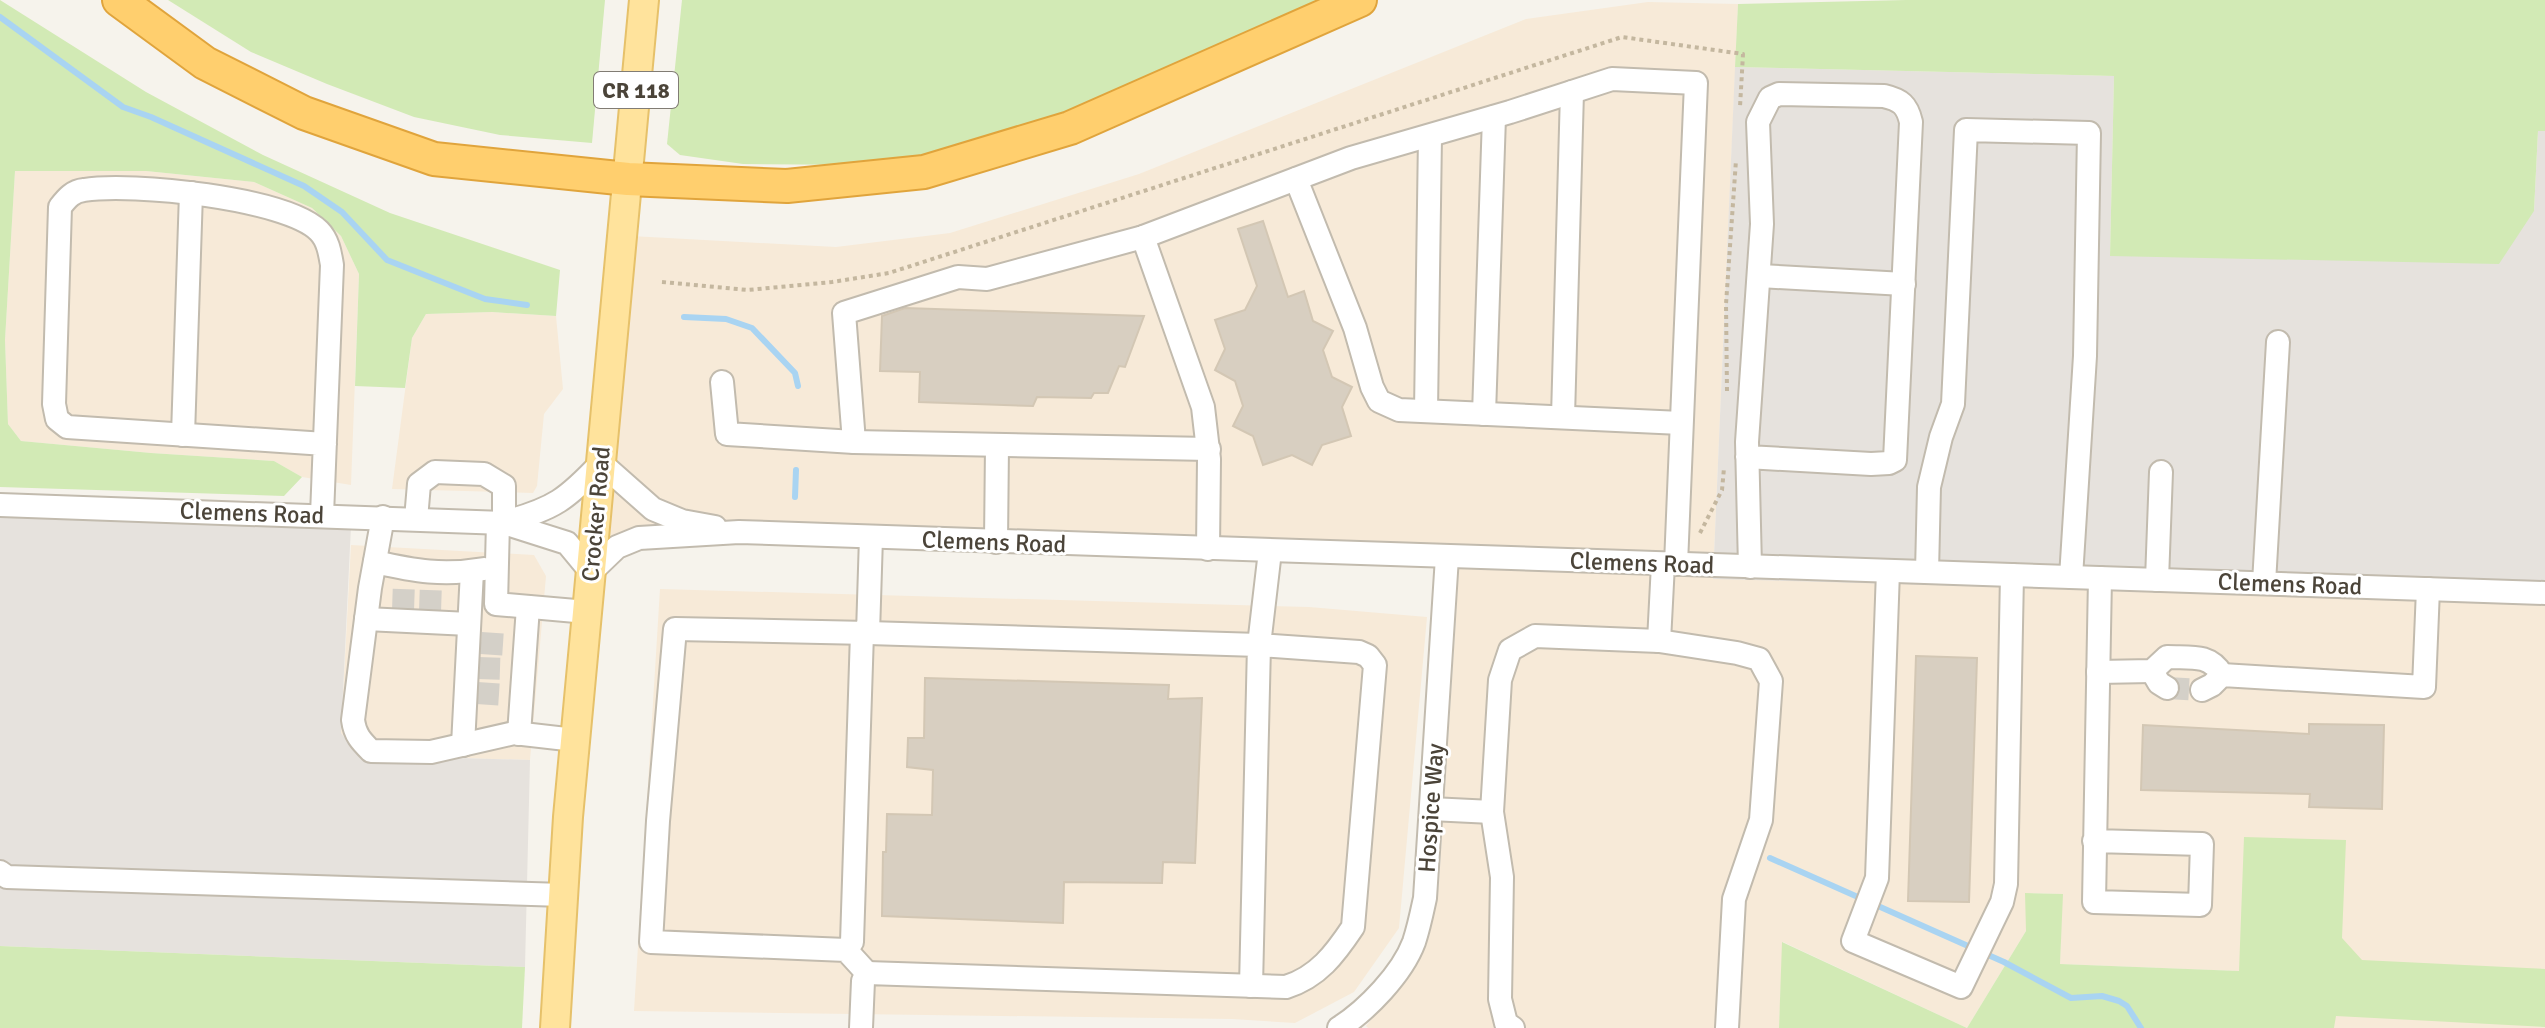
<svg xmlns="http://www.w3.org/2000/svg" width="2545" height="1028" viewBox="0 0 2545 1028" font-family="Signika,sans-serif">
	<rect width="100%" height="100%" fill="#f6f3ec"/>
	<g fill="#f7ead8">
		<polygon points="1648,2 1738,4 1713,578 2545,602 2545,1028 2334,1028 2338,975 2060,964 2062,894 2026,893 2026,931 1967,1028 1783,942 1779,1028 1368,1028 1366,1026 1401,984 1429,938 1439,884 1459,569 604,539 631,236 836,247 950,233 1139,174 1526,19"/>
		<polygon points="15,171 146,171 254,182 312,208 341,236 359,274 351,485 302,477 274,461 151,453 21,441 8,424 5,340"/>
		<polygon points="492,312 556,316 563,389 544,414 537,486 533,493 392,489 412,338 426,314"/>
		<polygon points="351,545 534,555 546,576 530,760 359,755 341,733"/>
		<polygon points="660,589 1309,607 1427,617 1399,928 1354,992 1295,1023 1232,1019 634,1011"/>
	</g>
	<g fill="#e6e2dd">
		<polygon points="1735,67 2114,76 2110,256 2534,211 2538,131 2545,131 2545,602 1713,579"/>
		<polygon points="0,515 351,526 341,733 359,755 530,760 525,967 0,946"/>
	</g>
	<g fill="#d2eab5">
		<polygon points="0,0 146,92 263,155 390,213 560,270 556,316 492,312 426,314 412,338 405,388 355,386 359,274 341,236 312,208 254,182 146,171 15,171 5,340 8,424 21,441 151,453 274,461 302,477 284,496 0,487"/>
		<polygon points="168,0 605,0 592,143 500,135 414,117 327,84 251,52"/>
		<polygon points="682,0 1335,0 1017,139 872,165 743,164 680,155 667,144"/>
		<polygon points="1906,0 2545,0 2545,131 2538,131 2534,211 2499,264 2110,256 2114,76 1735,67 1738,4"/>
		<polygon points="2244,837 2346,840 2342,938 2362,960 2545,969 2545,1027 2336,1016 2334,1028 1779,1028 1782,942 1967,1028 2026,931 2025,893 2063,894 2060,964 2239,971"/>
		<polygon points="0,946 525,967 522,1028 0,1028"/>
	</g>
	<g fill="none" stroke-linecap="round" stroke-linejoin="round">
		<g stroke="#a9d4f2" stroke-width="6">
			<polyline points="0,17 123,107 151,117 304,186 342,212 387,260 485,299 527,305"/>
			<polyline points="684,317 726,319 752,328 795,373 798,386"/>
			<polyline points="795,497 796,470"/>
			<polyline points="1770,858 2004,962 2071,998 2102,996 2119,1001 2127,1006 2141,1028"/>
		</g>
	</g>
	<g fill="#d8cfc1" stroke="#d3c7b4" stroke-width="2">
		<polygon points="1263,221 1288,297 1304,291 1313,321 1333,331 1323,350 1332,377 1352,387 1342,407 1351,436 1322,445 1312,465 1292,455 1263,465 1253,436 1233,426 1243,406 1235,381 1215,370 1225,349 1215,320 1245,310 1257,286 1238,229"/>
		<polygon points="905,308 1144,316 1125,367 1119,366 1108,393 1094,393 1091,398 1037,397 1033,406 919,402 920,372 880,371 882,316"/>
		<polygon points="1916,656 1977,658 1969,902 1908,901"/>
		<polygon points="925,678 1169,685 1168,699 1202,698 1195,863 1163,862 1162,883 1064,882 1063,923 882,916 883,852 886,852 887,814 932,815 933,770 907,767 908,738 924,738"/>
		<polygon points="2309,724 2384,725 2382,809 2309,807 2310,794 2141,790 2143,725 2309,734"/>
	</g>
	<g fill="none" stroke-linecap="round" stroke-linejoin="round">
		<g stroke="#d4d0c8" stroke-width="22" stroke-dasharray="22 11" stroke-linecap="butt">
			<polyline points="403,611 404,581"/>
			<polyline points="430,612 431,582"/>
			<polyline points="481,643 511,645"/>
			<polyline points="478,668 508,669"/>
			<polyline points="2167,688 2202,690"/>
			<polyline points="477,693 507,695"/>
		</g>
		<g stroke="#c2bbae" stroke-width="26">
			<g id="minor">
				<polyline points="1296,179 1355,328 1372,387 1379,401 1399,410 1681,423"/>
				<polyline points="1143,237 1203,407 1209,459 1208,549"/>
				<polyline points="1760,276 1904,284"/>
				<polyline points="722,382 727,434 854,442"/>
				<polyline points="1426,411 1430,136"/>
				<polyline points="1484,414 1494,117"/>
				<polyline points="1563,417 1572,92"/>
				<polyline points="183,435 191,193"/>
				<polyline points="1209,449 854,442 844,313 958,277 987,279 1143,237 1351,158 1510,112 1612,79 1696,83 1676,564"/>
				<path d="M1747 457 1871 464 1889 463 1895 460 1911 122C1907 105 1901 100 1884 96L1779 94 1770 98 1758 122 1762 224 1747 442C1748 484 1749 525 1750 567"/>
				<polyline points="0,505 504,523 567,543 591,572 617,547 639,538 739,532 2545,593"/>
				<path d="M322 515 332 265C330 253 328 240 319 231 286 198 131 182 84 190 73 191 67 198 60 207L54 404 57 419 67 427 325 444"/>
				<path d="M383 517 370 588 353 720C355 735 361 741 371 751L431 752 514 733 575 740"/>
				<polyline points="416,519 419,484 435,472 484,474 504,486 504,523"/>
				<polyline points="498,522 496,604 587,612"/>
				<path d="M505 522C554 509 567 499 601 463L653 509 682 521 715 527"/>
				<polyline points="996,542 997,445"/>
				<path d="M375 562C415 571 443 576 484 569"/>
				<polyline points="1888,571 1877,878 1853,941 1961,987 2002,902 2006,884 2012,575"/>
				<polyline points="1927,572 1929,487 1941,437 1953,404 1966,130 2089,133 2085,356 2071,577"/>
				<polyline points="2157,580 2161,472"/>
				<polyline points="2264,583 2278,342"/>
				<polyline points="366,619 469,624"/>
				<polyline points="868,633 1259,645 1251,986"/>
				<polyline points="1659,641 1663,564"/>
				<polyline points="2152,671 2159,683 2167,688"/>
				<path d="M2098 672 2152 671 2167 657C2189 658 2210 653 2222 675"/>
				<polyline points="2202,690 2212,685 2222,675 2424,687 2428,589"/>
				<polyline points="519,734 528,607"/>
				<polyline points="463,745 472,571"/>
				<polyline points="1431,809 1492,812"/>
				<polyline points="2094,841 2202,844 2200,905 2094,902 2100,578"/>
				<polyline points="0,872 7,877 563,895"/>
				<polyline points="846,950 852,942 862,633"/>
				<polyline points="867,973 846,950 651,942 658,821 675,629 868,633 871,537"/>
				<path d="M861 1028 863 981 867 973 1286 987C1318 977 1335 954 1353 927L1375 665 1368 656 1359 652 1259 645 1270 551"/>
				<path d="M1339 1028C1367 1010 1402 974 1414 942 1419 927 1422 912 1425 898L1447 557"/>
				<polyline points="1513,1028 1506,1023 1500,999 1502,877 1492,812 1500,680 1510,650 1535,636 1659,641 1737,653 1759,659 1771,681 1761,820 1734,899 1727,1028"/>
			</g>
		</g>
		<g stroke="#e6c16a" stroke-width="32">
			<polyline id="major" points="555,1028 568,817 644,0"/>
		</g>
		<g stroke="#e0a43c" stroke-width="36">
			<polyline id="highway" points="119,0 205,63 304,113 434,159 628,179 787,186 924,172 1070,128 1360,0"/>
		</g>
		<g stroke="#c4b79f" stroke-width="4" stroke-dasharray="4 4" stroke-linecap="butt">
			<polyline points="662,282 748,290 832,282 889,273 1622,37 1743,54 1740,107"/>
			<polyline points="1727,391 1726,304 1736,160"/>
			<polyline points="1700,533 1722,490 1724,468"/>
		</g>
		<use href="#minor" stroke="#fff" stroke-width="22"/>
		<use href="#major" stroke="#ffe39c" stroke-width="28"/>
		<use href="#highway" stroke="#ffcf6e" stroke-width="32"/>
	</g>
	<g text-anchor="middle" stroke-width="6" stroke-linejoin="round" paint-order="stroke">
		<rect fill="#fff" stroke="#817c74" stroke-width="2" x="594" y="72" width="84" height="36" rx="6"/>
		<g font-size="22" font-weight="bold" fill="#4b4439">
			<text x="636" y="98">CR 118</text>
		</g>
		<g font-size="24" fill="#4b4439" stroke="#fff">
			<text transform="translate(252 513) rotate(2)" y="8">Clemens Road</text>
			<text transform="translate(596 514) rotate(-85)" y="8">Crocker Road</text>
			<text transform="translate(994 542) rotate(2)" y="8">Clemens Road</text>
			<text transform="translate(1642 563) rotate(2)" y="8">Clemens Road</text>
			<text transform="translate(2290 584) rotate(2)" y="8">Clemens Road</text>
			<text transform="translate(1431 808) rotate(-86)" y="8">Hospice Way</text>
		</g>
	</g>
</svg>
